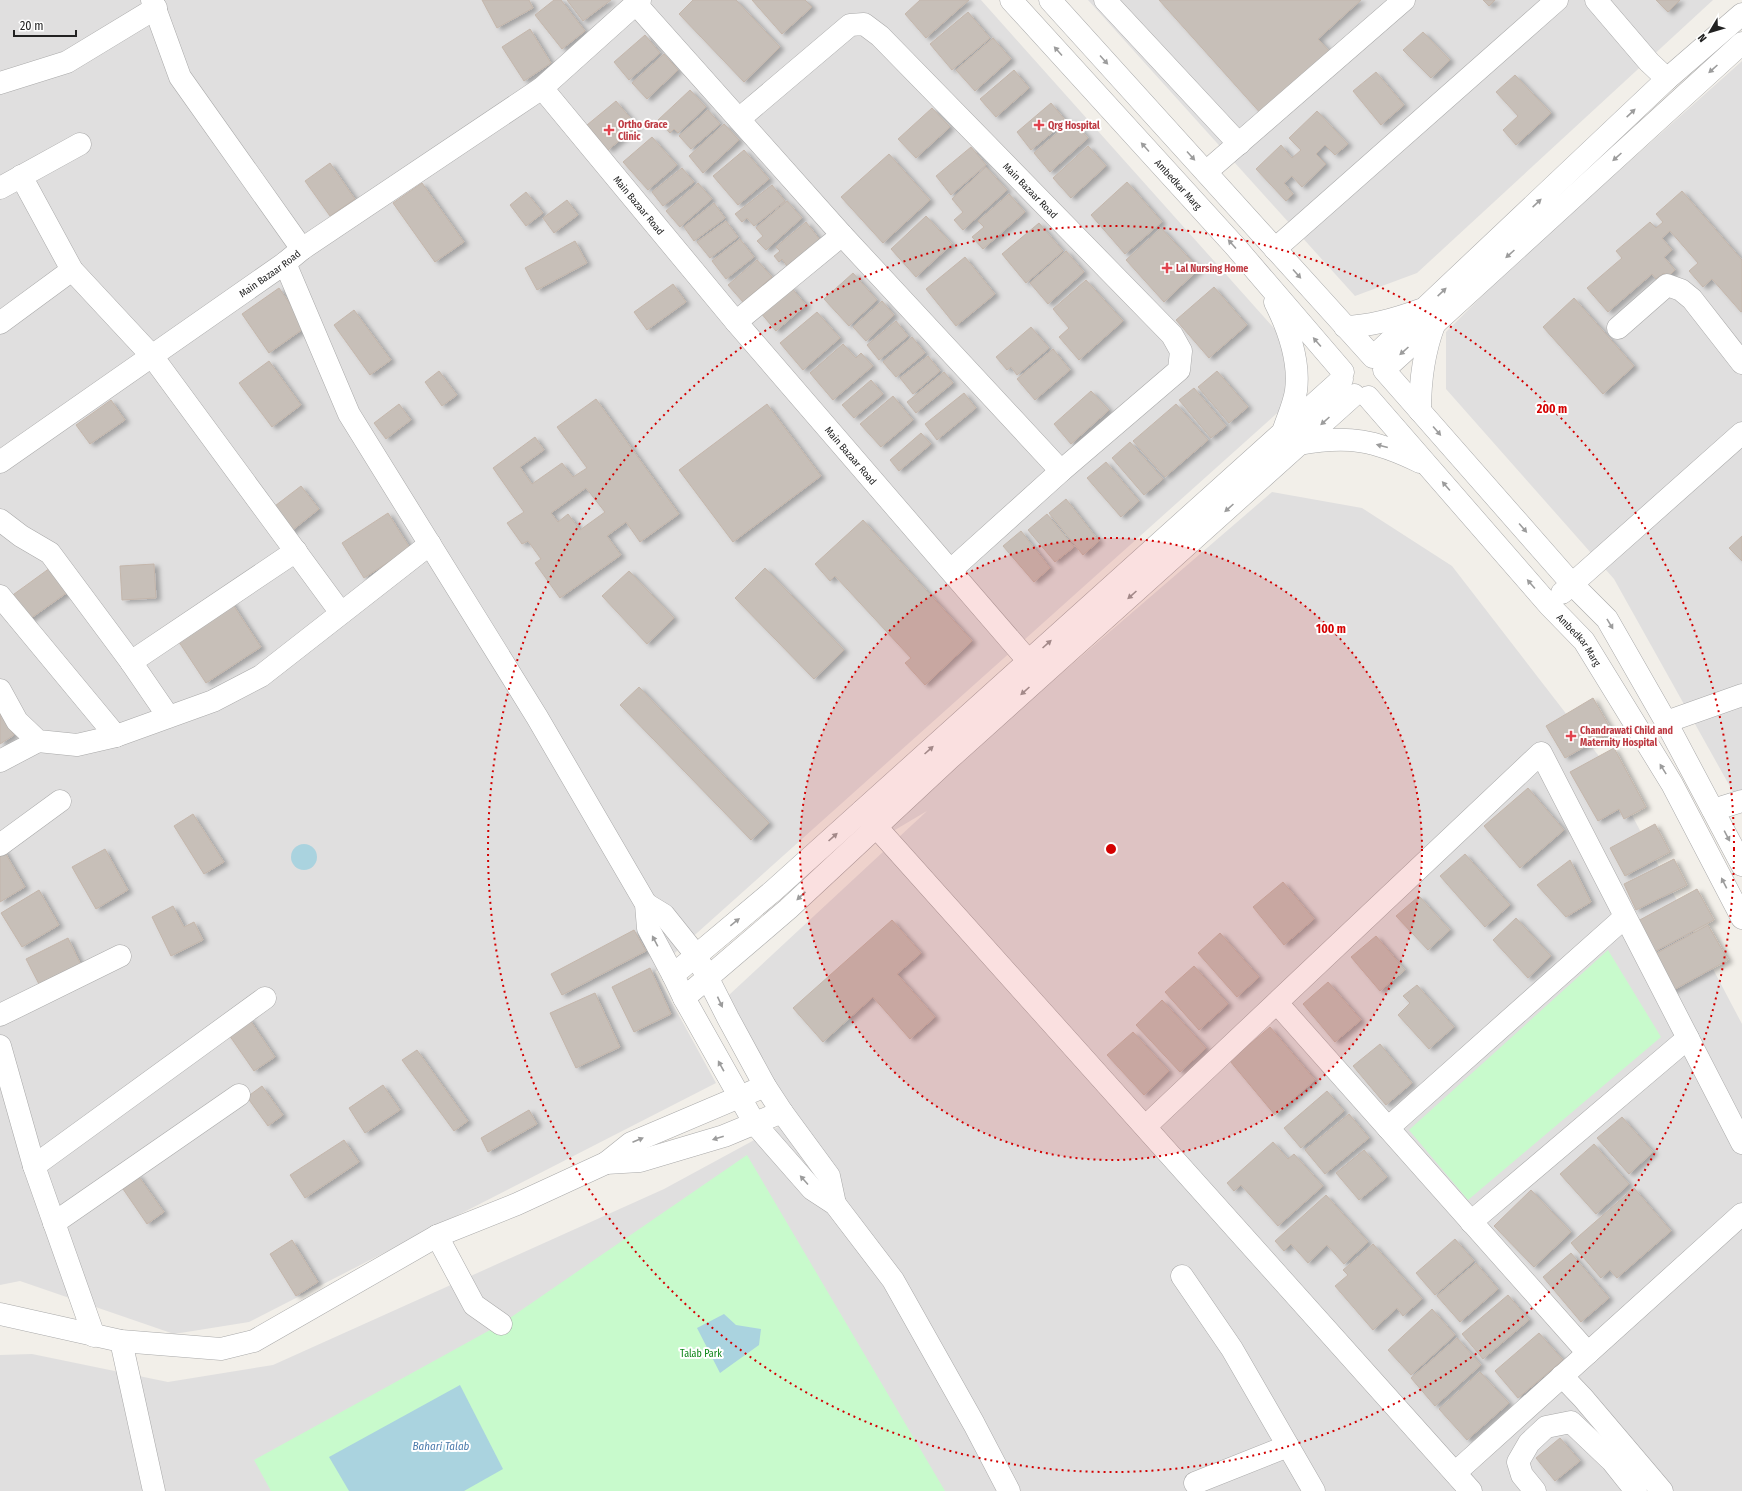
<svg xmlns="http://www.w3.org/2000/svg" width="1742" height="1491" viewBox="0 0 1742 1491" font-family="'Fira Sans Condensed',sans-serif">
	<defs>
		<filter id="shadow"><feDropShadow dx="4.5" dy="2.5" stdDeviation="2" flood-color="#0004"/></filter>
	</defs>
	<rect width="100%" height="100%" fill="#f2efe9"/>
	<g fill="#e0dfdf">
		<polygon points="0,0 981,0 1281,336 1293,399 678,950 655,972 716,1083 249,1322 174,1334 20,1281 0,1285"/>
		<polygon points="1088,0 1713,0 1417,273 1355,296"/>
		<polygon points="1742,61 1742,808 1614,579 1446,389 1446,332 1511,267"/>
		<polygon points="1272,492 1362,508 1452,566 1605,764 1742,1024 1742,1491 0,1491 0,1355 32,1354 168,1382 273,1365 664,1189 791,1120 729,995 927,811 846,859"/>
	</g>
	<g fill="#c8facc">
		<polygon points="1608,950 1661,1037 1468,1200 1409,1130"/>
		<polygon points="747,1155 945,1491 271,1491 254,1460 501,1324"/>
	</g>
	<g fill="#aad3df">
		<circle cx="304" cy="857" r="13"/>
		<polygon points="724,1314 736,1325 761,1329 759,1345 720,1373 697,1328"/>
		<polygon points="460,1385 503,1469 464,1491 349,1491 329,1457"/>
	</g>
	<g fill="#c7bfb8" stroke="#c4b6ab" fill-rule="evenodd" filter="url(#shadow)">
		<polygon points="482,0 529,0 533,8 497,28"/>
		<polygon points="554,0 561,0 585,31 562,49 535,15"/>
		<polygon points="567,0 611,0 583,21"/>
		<polygon points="693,0 736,0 780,47 744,82 679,14"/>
		<polygon points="752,0 805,0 812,7 782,34"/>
		<polygon points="920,0 969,0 926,38 905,14"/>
		<polygon points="1159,0 1361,0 1318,39 1332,54 1263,116"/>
		<polygon points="1483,0 1495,0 1489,6"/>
		<polygon points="1656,0 1680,0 1668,12"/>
		<polygon points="968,12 990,38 952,70 930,44"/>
		<polygon points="530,29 551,63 524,81 502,47"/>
		<polygon points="1423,32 1450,60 1431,78 1403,50"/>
		<polygon points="645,35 660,53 629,80 614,62"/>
		<polygon points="993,38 1011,59 975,91 956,70"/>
		<polygon points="664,54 678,70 647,99 632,83"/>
		<polygon points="1014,70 1029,88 996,117 980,99"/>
		<polygon points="1376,72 1404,105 1381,125 1353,91"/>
		<polygon points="1515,75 1551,113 1516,145 1503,130 1518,116 1496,92"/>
		<polygon points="690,90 706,107 678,133 674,129 670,133 658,120"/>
		<polygon points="616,101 637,126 608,150 587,125"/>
		<polygon points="1051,103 1066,121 1031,150 1017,132"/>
		<polygon points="932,108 950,127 916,158 898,139"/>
		<polygon points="708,110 720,124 691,149 679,136"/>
		<polygon points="1317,111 1348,144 1335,155 1325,145 1316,154 1326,164 1302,187 1292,176 1284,183 1293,194 1286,201 1256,169 1281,145 1292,158 1301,150 1289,138"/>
		<polygon points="1072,120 1088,138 1050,172 1034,153"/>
		<polygon points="724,124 739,140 703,173 689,156"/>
		<polygon points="652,137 677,165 648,190 623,162"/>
		<polygon points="1088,146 1106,166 1071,198 1053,178"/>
		<polygon points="971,147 986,165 951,195 936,176"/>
		<polygon points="744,150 769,179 738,205 713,176"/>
		<polygon points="889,154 930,200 883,243 841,197"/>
		<polygon points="330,163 355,199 330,216 305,181"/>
		<polygon points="986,167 1007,190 963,230 954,220 963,212 952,199"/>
		<polygon points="682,168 694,182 663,206 652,192"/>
		<polygon points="1127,182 1162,222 1125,254 1091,215"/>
		<polygon points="422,183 464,242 435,262 393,203"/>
		<polygon points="698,183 712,199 680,227 666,211"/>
		<polygon points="772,185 785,201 754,226 747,218 742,222 735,214"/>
		<polygon points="1682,191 1742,260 1742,311 1741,312 1712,279 1703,287 1689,271 1698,263 1670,231 1662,238 1672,250 1664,257 1675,270 1668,277 1664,273 1656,279 1652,274 1608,312 1587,288 1622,258 1616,251 1650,222 1656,228 1663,222 1656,214"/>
		<polygon points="526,192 543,213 526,226 510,205"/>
		<polygon points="1009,194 1025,212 983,249 972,237 984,227 978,221"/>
		<polygon points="567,200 578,215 554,233 543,218"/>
		<polygon points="787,201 802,218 766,250 757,241 763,236 756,228"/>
		<polygon points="714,203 725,218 694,241 684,227"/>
		<polygon points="926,216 952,244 916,277 891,249"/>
		<polygon points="726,221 738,237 710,258 697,242"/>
		<polygon points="806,222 820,240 787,266 782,259 779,262 774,256 780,251 776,247"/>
		<polygon points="1039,223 1063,251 1026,283 1002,254"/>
		<polygon points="1161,228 1199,269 1164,302 1126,260"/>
		<polygon points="740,239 754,257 726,279 712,261"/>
		<polygon points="575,241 587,263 537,290 525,268"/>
		<polygon points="1066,251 1084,272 1048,304 1030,283"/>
		<polygon points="965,257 995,294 956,326 926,289"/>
		<polygon points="757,260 772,277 743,302 728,285"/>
		<polygon points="853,273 877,300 849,326 824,299"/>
		<polygon points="1086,280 1123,321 1079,360 1059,337 1069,328 1053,309"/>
		<polygon points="673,284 686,302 647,330 634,312"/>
		<polygon points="790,286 806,305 776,331 760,312"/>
		<polygon points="1214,287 1247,325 1209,358 1176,320"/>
		<polygon points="279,288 306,327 269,353 242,314"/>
		<polygon points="1574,298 1634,366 1603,394 1543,327"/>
		<polygon points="882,301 894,315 866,341 853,327"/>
		<polygon points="354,310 391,360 370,375 334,325"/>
		<polygon points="817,312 840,338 803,370 780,343"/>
		<polygon points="896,321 908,336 879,360 867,345"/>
		<polygon points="1031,327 1049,348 1017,375 1011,367 1007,370 996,357"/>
		<polygon points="912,337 925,353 896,377 883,362"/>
		<polygon points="843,344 856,358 861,353 873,366 833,400 810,373"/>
		<polygon points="1053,349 1070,370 1035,400 1017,379"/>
		<polygon points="928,356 940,371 913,394 900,378"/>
		<polygon points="269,361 301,405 272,427 239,383"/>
		<polygon points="439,371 457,395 442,406 425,382"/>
		<polygon points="1217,371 1248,407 1229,423 1198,387"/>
		<polygon points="944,372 953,383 916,413 907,402"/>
		<polygon points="871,380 883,394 854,418 842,405"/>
		<polygon points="1194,388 1226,426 1211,438 1179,400"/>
		<polygon points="1091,391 1109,410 1071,444 1054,424"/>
		<polygon points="964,393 976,408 937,440 925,424"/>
		<polygon points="893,396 913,420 881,447 860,424"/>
		<path d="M596 399 679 514 640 542 626 522 607 536 621 555 560 598 535 563 541 559 528 541 522 544 507 523 524 512 493 468 535 437 544 450 520 467 532 484 562 463 573 477 587 468 557 427ZM586 488 605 512 580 530 568 514 558 522 551 513Z"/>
		<polygon points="111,400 125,420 90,444 76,425"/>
		<polygon points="399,404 411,420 386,439 374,423"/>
		<polygon points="767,404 821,476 733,542 679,470"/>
		<polygon points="1176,404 1208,440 1165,477 1133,441"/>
		<polygon points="921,433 931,444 899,471 890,460"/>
		<polygon points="1130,442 1163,479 1144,495 1112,458"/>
		<polygon points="1106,462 1139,501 1121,517 1087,478"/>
		<polygon points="301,486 319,509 289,533 271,509"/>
		<polygon points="1066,499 1099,541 1083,555 1049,513"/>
		<polygon points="388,513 410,548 364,578 342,543"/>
		<polygon points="1047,514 1074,547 1055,562 1028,530"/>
		<polygon points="863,520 972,641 925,685 905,663 911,658 835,576 830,581 815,564"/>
		<polygon points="1021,531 1050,568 1034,582 1003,546"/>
		<polygon points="1742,536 1742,561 1729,548"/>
		<polygon points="154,564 156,598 122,600 120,566"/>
		<polygon points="50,568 68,592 27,621 10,597"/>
		<polygon points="765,568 844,650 814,679 735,598"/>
		<polygon points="629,571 674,618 647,644 602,596"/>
		<polygon points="230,600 261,647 206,683 175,636"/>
		<polygon points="639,687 769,823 751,840 620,705"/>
		<polygon points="1593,698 1612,731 1565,758 1546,726"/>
		<polygon points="0,713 14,735 0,744"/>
		<polygon points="1614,748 1646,807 1624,819 1619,809 1598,821 1570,772"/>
		<polygon points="1528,788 1564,830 1520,868 1484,826"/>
		<polygon points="193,814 224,862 204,874 174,826"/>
		<polygon points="1655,824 1670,852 1625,876 1610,848"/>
		<polygon points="3,849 25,887 0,902 0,851"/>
		<polygon points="105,849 128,890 96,909 72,867"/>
		<polygon points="1465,854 1510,905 1485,927 1440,876"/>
		<polygon points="1674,859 1687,885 1636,910 1624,884"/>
		<polygon points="1570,860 1591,902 1566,917 1537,885"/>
		<polygon points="1283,882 1314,919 1284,945 1253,907"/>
		<polygon points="1697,889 1714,920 1652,953 1636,922"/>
		<polygon points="39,890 59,925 22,947 1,913"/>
		<polygon points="1419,896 1450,930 1428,950 1396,916"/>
		<polygon points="173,906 184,927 194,922 203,940 171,956 152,917"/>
		<polygon points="1516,918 1551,956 1528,978 1493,940"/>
		<polygon points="892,920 921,953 897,974 935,1017 910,1039 873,997 823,1042 793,1008"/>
		<polygon points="1708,925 1728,960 1670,992 1650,957"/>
		<polygon points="634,930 646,951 562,995 551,974"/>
		<polygon points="1220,933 1259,977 1237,997 1198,953"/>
		<polygon points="1376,936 1405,970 1380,991 1351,957"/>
		<polygon points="68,938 82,967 41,988 26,959"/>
		<polygon points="1194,966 1228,1004 1199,1030 1165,992"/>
		<polygon points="650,968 671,1014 634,1032 612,987"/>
		<polygon points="1328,982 1361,1020 1335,1042 1303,1004"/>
		<polygon points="1417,985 1454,1027 1429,1049 1398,1015 1410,1003 1403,996"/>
		<polygon points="595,993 620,1047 576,1068 550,1013"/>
		<polygon points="1162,1000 1206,1048 1180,1072 1136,1025"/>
		<polygon points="248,1017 275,1057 254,1071 227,1032"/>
		<polygon points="1270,1027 1315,1080 1275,1115 1230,1061"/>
		<polygon points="1133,1032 1169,1071 1144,1095 1107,1055"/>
		<polygon points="1380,1044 1412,1083 1386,1105 1353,1066"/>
		<polygon points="417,1050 468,1121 454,1131 402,1060"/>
		<polygon points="383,1085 400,1110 365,1133 349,1108"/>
		<polygon points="262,1086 283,1115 268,1126 247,1097"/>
		<polygon points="1327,1091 1344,1111 1301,1148 1284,1128"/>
		<polygon points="529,1110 537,1124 488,1152 481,1138"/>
		<polygon points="1349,1114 1369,1138 1325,1174 1305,1150"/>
		<polygon points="1622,1117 1653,1152 1629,1174 1597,1138"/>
		<polygon points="344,1140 359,1162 305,1198 290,1175"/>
		<polygon points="1273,1142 1288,1159 1294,1154 1323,1186 1278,1226 1241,1185 1234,1191 1227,1183"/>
		<polygon points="1594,1144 1629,1184 1596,1214 1560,1174"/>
		<polygon points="1364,1150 1387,1177 1359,1200 1336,1173"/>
		<polygon points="137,1174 164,1212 147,1224 121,1186"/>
		<polygon points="1634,1188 1671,1231 1617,1278 1610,1270 1601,1278 1571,1243"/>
		<polygon points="1531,1190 1571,1232 1534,1267 1494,1226"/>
		<polygon points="1326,1195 1368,1242 1344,1264 1327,1245 1308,1263 1291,1244 1284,1251 1275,1241"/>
		<polygon points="1455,1239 1474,1261 1435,1295 1416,1273"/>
		<polygon points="292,1240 318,1282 296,1296 270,1254"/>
		<polygon points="1373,1244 1422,1299 1403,1316 1397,1308 1373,1330 1335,1286 1348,1275 1343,1270"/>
		<polygon points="1571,1253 1609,1298 1581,1322 1543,1277"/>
		<polygon points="1476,1263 1498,1289 1460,1322 1437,1296"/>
		<polygon points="1508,1295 1529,1320 1483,1359 1462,1334"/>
		<polygon points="1432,1309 1455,1335 1411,1375 1388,1350"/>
		<polygon points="1539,1333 1563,1360 1518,1398 1495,1371"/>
		<polygon points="1457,1338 1481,1365 1435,1406 1411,1378"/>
		<polygon points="1480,1372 1509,1403 1467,1440 1439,1409"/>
		<polygon points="1560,1438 1580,1461 1555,1481 1536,1458"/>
	</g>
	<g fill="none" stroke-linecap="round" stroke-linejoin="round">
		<g stroke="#a9a9a9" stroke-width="23">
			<g id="minor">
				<polyline points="152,0 180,77 302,249"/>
				<path id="s1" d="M1011 0 1234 245 1343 372"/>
				<polyline points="1050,0 1373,357 1667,79 1742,14"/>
				<polyline points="1105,0 1239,144"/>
				<polyline points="1596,0 1649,62 1667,79"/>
				<polyline points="636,4 842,235 1061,471"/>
				<polyline points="1742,43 1384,370 1573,585 1607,619 1666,722 1742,865"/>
				<polyline points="0,83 67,62 156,8"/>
				<path id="s2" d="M542 88 736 322 1037 671"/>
				<path id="s3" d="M739 119 850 25 864 24 880 36 1172 335 1181 351 1179 370 1061 471 951 570"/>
				<polyline points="1206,172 1404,0"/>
				<polyline points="21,176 72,270 152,356 341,613"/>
				<polyline points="0,188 80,144"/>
				<polyline points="1275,249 1557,0"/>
				<polyline points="285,263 349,414 537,717 646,904 648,928 673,975"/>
				<path d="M1275 302C1288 328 1300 361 1296 391 1294 404 1288 417 1284 429"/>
				<polyline points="736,322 842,235"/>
				<polyline points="0,323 72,270"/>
				<path d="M1345 327C1370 326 1396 319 1420 310"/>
				<polyline points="1618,328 1667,285 1681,290 1692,299 1742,363"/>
				<path id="s4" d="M1368 397 1549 605 1584 641 1672 784 1742 918"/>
				<path d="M1420 411C1420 381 1423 354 1434 325"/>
				<path d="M1299 444C1349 435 1375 440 1420 462"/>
				<path id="s5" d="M0 462 285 263 302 249 542 88 640 0"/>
				<polyline points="0,520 21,536 50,553 131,662 168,716"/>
				<polyline points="1562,593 1742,433"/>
				<polyline points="0,596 116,736"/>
				<polyline points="131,662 296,551"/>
				<polyline points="0,690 17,721 38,741 77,745 116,736 213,701 261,676 430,544"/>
				<polyline points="1666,722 1742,695"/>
				<polyline points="0,761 38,741"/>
				<polyline points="1713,810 1742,801"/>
				<polyline points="862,811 1471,1491"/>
				<polyline points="0,845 60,801"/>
				<polyline points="684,998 788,909 949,759 1354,395"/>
				<polyline points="1277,1003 1588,1353"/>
				<polyline points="0,1015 120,956"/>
				<polyline points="0,1046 34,1166"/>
				<polyline points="782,1112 829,1176 835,1204"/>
				<polyline points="1146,1126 1541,753 1742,1143"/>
				<polyline points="1388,1128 1625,917"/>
				<polyline points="606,1163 640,1161 724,1136 782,1112 765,1086 728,1018 696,955 664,915 646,904"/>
				<polyline points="1471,1222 1688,1038"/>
				<polyline points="54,1223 239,1095"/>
				<polyline points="437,1236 474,1305 501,1324"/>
				<polyline points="1182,1276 1232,1349 1314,1491"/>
				<polyline points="0,1314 121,1341 221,1349 254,1341 437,1236 517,1204 606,1163 631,1143 765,1086"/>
				<polyline points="94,1336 34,1166 265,998"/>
				<polyline points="121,1341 154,1491"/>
				<polyline points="1562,1376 1583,1398 1662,1491"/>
				<polyline points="1455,1473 1742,1214"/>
				<polyline points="1195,1483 1288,1446"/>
				<polyline points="1009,1491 974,1424 893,1280 835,1204 812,1189 755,1124 684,998 673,975 773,891 1342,379"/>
				<polyline points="1535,1491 1522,1475 1518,1462 1529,1443 1546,1427 1571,1422 1612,1461 1636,1491"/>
			</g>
		</g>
		<use href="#minor" stroke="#fff" stroke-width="22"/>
	</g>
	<defs><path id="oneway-solid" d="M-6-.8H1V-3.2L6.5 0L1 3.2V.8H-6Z"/></defs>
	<g fill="#9c9c9c">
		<use href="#oneway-solid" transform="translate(1058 51) rotate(-132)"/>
		<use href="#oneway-solid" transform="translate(1104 60) rotate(48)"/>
		<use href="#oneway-solid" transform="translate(1713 69) rotate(138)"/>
		<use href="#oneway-solid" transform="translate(1631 113) rotate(-43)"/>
		<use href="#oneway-solid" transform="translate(1145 147) rotate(-132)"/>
		<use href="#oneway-solid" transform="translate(1191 156) rotate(48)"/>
		<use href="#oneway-solid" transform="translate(1617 157) rotate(138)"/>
		<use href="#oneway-solid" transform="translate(1537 203) rotate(-43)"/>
		<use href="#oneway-solid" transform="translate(1232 244) rotate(-132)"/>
		<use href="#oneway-solid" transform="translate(1510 254) rotate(138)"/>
		<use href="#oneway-solid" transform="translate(1297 274) rotate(48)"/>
		<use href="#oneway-solid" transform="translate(1442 292) rotate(-43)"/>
		<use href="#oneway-solid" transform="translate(1317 342) rotate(-131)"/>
		<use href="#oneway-solid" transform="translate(1404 351) rotate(138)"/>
		<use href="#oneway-solid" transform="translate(1325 421) rotate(138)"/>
		<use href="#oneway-solid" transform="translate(1437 431) rotate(49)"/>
		<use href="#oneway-solid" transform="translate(1382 446) rotate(-165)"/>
		<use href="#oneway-solid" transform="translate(1446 486) rotate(-131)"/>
		<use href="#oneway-solid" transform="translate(1229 508) rotate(138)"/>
		<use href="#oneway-solid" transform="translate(1523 528) rotate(49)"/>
		<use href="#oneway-solid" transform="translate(1531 584) rotate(-131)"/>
		<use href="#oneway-solid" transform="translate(1132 595) rotate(138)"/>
		<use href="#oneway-solid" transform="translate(1610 624) rotate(59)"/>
		<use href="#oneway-solid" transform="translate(1047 644) rotate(-42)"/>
		<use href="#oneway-solid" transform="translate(1025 691) rotate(138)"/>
		<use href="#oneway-solid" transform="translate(929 750) rotate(-42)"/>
		<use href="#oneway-solid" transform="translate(1663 769) rotate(-122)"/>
		<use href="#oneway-solid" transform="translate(1727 836) rotate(62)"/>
		<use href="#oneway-solid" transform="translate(833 837) rotate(-42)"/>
		<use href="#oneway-solid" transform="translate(1724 883) rotate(-117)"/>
		<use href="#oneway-solid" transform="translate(801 896) rotate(137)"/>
		<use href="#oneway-solid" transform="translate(735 922) rotate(-39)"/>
		<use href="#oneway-solid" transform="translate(655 941) rotate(-118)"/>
		<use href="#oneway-solid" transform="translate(720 1002) rotate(65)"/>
		<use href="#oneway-solid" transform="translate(721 1066) rotate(-119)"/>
		<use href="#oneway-solid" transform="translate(718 1138) rotate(163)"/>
		<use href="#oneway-solid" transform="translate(638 1140) rotate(-23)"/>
		<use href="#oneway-solid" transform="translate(804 1180) rotate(-132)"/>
	</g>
	<circle cx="1111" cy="849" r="311" fill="#d40000" fill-opacity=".12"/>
	<g fill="none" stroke="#d40000" stroke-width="2" stroke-dasharray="2 4">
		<circle cx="1111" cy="849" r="311"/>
		<circle cx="1111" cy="849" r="623"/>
	</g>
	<g fill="#e0444e" stroke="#fff" stroke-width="1.5">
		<path d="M1037 119h4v4h4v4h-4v4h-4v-4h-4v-4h4z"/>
		<path d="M607 124h4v4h4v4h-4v4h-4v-4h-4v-4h4z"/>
		<path d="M1165 262h4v4h4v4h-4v4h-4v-4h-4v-4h4z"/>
		<path d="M1569 730h4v4h4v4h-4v4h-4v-4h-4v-4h4z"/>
	</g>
	<g text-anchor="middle" stroke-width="4" stroke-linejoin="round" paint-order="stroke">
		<g font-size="10" font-weight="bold" fill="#be3a42" stroke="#fff" text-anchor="start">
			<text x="618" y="128">Ortho Grace<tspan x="618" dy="12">Clinic</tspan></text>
			<text x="1048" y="129">Qrg Hospital</text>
			<text x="1176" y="272">Lal Nursing Home</text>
			<text x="1580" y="734">Chandrawati Child and<tspan x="1580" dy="12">Maternity Hospital</tspan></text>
		</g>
		<g font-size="10" fill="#222" stroke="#fff">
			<text dy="4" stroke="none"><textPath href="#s1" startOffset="249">Ambedkar Marg</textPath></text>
			<text dy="4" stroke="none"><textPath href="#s3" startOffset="395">Main Bazaar Road</textPath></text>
			<text dy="4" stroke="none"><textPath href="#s2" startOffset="152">Main Bazaar Road</textPath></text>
			<text dy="4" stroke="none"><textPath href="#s5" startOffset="329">Main Bazaar Road</textPath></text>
			<text dy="4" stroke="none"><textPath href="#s2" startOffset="480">Main Bazaar Road</textPath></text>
			<text dy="4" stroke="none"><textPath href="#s4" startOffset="322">Ambedkar Marg</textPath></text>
		</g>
		<g font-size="10" fill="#0c8416" stroke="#fff">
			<text x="701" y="1357">Talab Park</text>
		</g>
		<g font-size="11" font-style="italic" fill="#4a7aab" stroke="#fff">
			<text x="441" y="1450">Bahari Talab</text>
		</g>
	</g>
	<circle cx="1111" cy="849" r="6" fill="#d40000" stroke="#fff" stroke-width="2"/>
	<g font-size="12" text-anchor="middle" font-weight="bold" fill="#d40000" stroke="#fff" stroke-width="4" stroke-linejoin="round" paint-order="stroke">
		<text x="1552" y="413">200 m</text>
		<text x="1331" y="633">100 m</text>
	</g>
	<g transform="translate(1710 32) rotate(232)" stroke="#ffffff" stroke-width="3" paint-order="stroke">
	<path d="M0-3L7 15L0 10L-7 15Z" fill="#222222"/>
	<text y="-6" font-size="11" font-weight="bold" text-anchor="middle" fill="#222222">N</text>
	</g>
	<path d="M14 30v6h62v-6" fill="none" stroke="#222222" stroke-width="2"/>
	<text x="20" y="30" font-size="12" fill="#222222" stroke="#ffffff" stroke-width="3" paint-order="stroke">20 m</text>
</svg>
